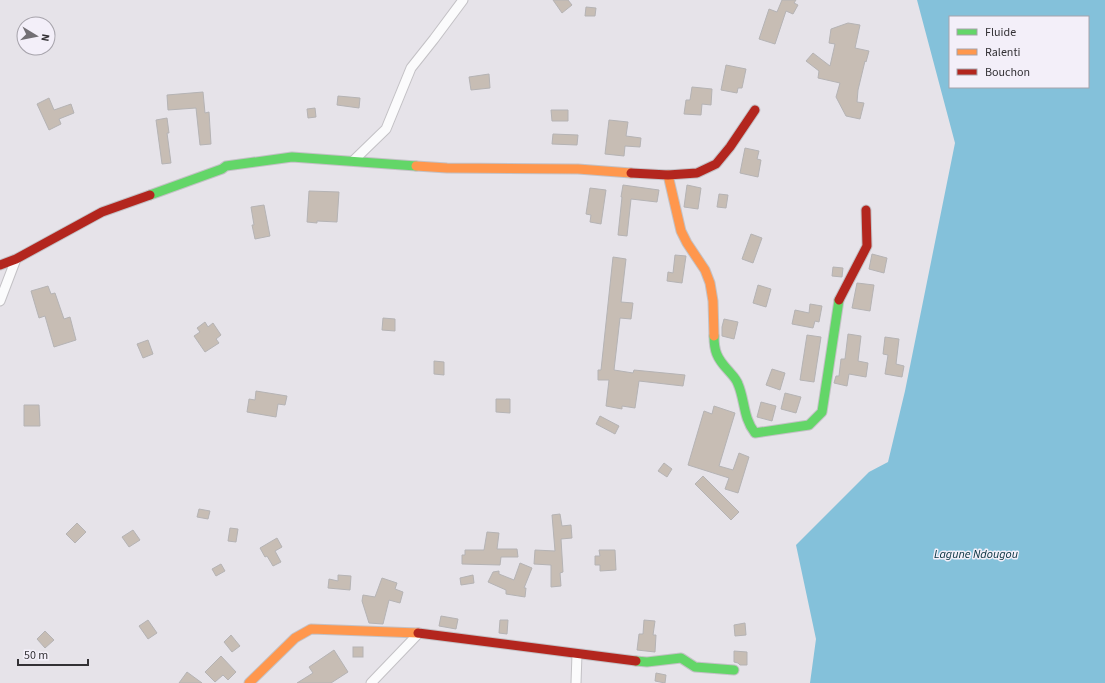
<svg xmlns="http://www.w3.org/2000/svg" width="1105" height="683" viewBox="0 0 1105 683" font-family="'Source Sans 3',sans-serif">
	<rect width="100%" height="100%" fill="#e6e3e9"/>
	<path fill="#84c1da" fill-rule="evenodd" d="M917 0H1105V683H810L816 639 796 545 869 472 888 462 905 391 955 143ZM950 17H1088V87H950Z"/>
	<g fill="#c7bdb4" stroke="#b5b3b4">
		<polygon points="553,0 568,0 572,5 562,13"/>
		<polygon points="782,0 796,0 794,3 798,5 793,14 786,11 775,44 759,39 769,9 777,12"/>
		<polygon points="586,7 596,8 595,16 585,16"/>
		<polygon points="848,23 860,25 855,48 869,51 866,62 865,61 858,90 857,102 864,103 860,119 846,116 836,97 840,83 818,78 819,71 806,61 813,53 830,66 835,44 829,43 831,29"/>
		<polygon points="726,65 746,69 742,88 738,88 737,93 721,90"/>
		<polygon points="489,74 490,88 471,90 469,77"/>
		<polygon points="692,87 712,89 711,105 702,104 701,115 684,114 686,100 690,100"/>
		<polygon points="203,92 205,113 209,112 211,144 200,145 196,108 168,110 167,95"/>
		<polygon points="338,96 360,98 359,108 337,105"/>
		<polygon points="49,98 54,110 71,104 74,113 59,119 61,124 49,130 37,104"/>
		<polygon points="315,108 316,117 308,118 307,109"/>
		<polygon points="551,110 568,110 568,121 552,121"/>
		<polygon points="167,118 169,133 167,133 171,163 162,164 156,120"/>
		<polygon points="609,120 628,122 626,136 641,138 640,147 625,146 624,156 605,154"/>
		<polygon points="553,134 578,135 577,145 552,144"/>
		<polygon points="745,148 759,151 757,159 761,160 758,177 740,173"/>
		<polygon points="623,185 659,190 657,202 631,199 627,236 618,235 622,197 621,197"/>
		<polygon points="687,185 701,188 698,209 684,207"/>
		<polygon points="590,188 606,190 601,224 590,222 591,215 586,214"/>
		<polygon points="309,191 339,192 337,222 317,221 317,223 307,222"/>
		<polygon points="719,194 728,195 726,208 717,207"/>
		<polygon points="264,205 270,236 255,239 252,225 254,225 251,207"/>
		<polygon points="751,234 762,238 753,263 742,259"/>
		<polygon points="872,254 887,258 884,273 869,269"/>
		<polygon points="675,255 686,256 682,283 667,281 668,272 673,273"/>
		<polygon points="613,257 626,259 621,302 633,303 631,319 620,318 614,370 633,373 634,370 685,375 683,386 639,381 635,408 622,406 622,409 606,406 609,380 598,380 598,370 601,370"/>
		<polygon points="833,267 843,268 842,277 832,276"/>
		<polygon points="857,283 874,285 870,311 852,308"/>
		<polygon points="758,285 771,289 766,307 753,303"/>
		<polygon points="48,286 51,294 55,293 64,319 70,317 76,340 54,347 45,316 39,318 31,291"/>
		<polygon points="810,304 822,306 819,322 815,321 813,328 792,324 795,310 809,313"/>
		<polygon points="383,318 395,319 395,331 382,330"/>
		<polygon points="724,319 738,322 734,339 722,336 722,327"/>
		<polygon points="205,322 208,327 213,323 221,335 216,339 219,343 205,352 194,336 200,332 197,328"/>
		<polygon points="848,334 861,336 858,361 868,363 866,377 849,374 847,386 834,383 836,376 839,376 841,359 845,359"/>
		<polygon points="807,335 821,337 814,382 800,380"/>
		<polygon points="885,337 899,339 896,364 904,366 902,377 885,374 888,355 883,354"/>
		<polygon points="148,340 153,354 143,358 137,344"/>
		<polygon points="434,361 444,362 444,375 434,374"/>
		<polygon points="772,369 785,373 780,390 766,385"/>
		<polygon points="256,391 287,396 285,405 278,404 276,417 247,412 249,399 255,400"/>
		<polygon points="785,393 801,397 796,413 781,409"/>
		<polygon points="496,399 510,399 510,413 496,412"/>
		<polygon points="761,402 776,406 772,421 757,417"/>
		<polygon points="24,405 39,405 40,426 24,426"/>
		<polygon points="714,406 735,413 719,466 733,470 739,453 749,457 738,493 725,489 729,478 688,465 704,411 712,414"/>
		<polygon points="600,416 619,426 615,434 596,424"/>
		<polygon points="664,463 672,469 667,477 658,471"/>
		<polygon points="703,476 739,512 731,520 695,484"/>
		<polygon points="199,509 210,511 208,519 197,517"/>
		<polygon points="560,514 562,526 571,525 572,538 561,539 563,572 560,573 561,586 551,587 551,565 534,564 535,550 555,551 552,515"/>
		<polygon points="77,523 86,532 75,543 66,534"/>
		<polygon points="230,528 238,529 236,542 228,541"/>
		<polygon points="133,530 140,540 129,547 122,537"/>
		<polygon points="487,532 499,533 497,549 517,549 518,557 501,557 500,565 462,564 462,555 465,555 465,550 484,550"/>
		<polygon points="277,538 282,547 275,551 281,562 273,566 267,556 265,557 260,548"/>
		<polygon points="599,550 615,550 616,570 600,571 600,565 595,565 595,556 600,556"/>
		<polygon points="520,563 532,568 524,588 526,588 525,597 506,594 506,590 488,582 493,572 499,571 499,574 514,580"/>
		<polygon points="221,564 225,571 216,576 212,569"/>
		<polygon points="338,575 351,576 350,590 328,588 329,579 338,581"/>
		<polygon points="473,575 474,583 461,585 460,578"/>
		<polygon points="382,578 397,583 395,589 403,592 400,603 389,600 383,624 369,623 362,601 363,595 375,597"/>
		<polygon points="441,616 458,619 456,629 439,626"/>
		<polygon points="148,620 157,633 148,639 139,626"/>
		<polygon points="500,620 508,620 507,634 499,633"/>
		<polygon points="644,620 655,621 653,635 656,635 655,652 637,650 639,634 643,634"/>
		<polygon points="745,623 746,635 735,636 734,625"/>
		<polygon points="45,631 54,640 45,648 37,639"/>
		<polygon points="231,635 240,646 232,652 224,642"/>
		<rect x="353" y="647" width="10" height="10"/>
		<polygon points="334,650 348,672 331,683 297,683 313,673 309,667"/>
		<polygon points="734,651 747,652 747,665 740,665 738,663 734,662"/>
		<polygon points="221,656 236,672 228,680 223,675 215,682 205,672"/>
		<polygon points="187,672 202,683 179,683"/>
		<polygon points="656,673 666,675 665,683 655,681"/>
	</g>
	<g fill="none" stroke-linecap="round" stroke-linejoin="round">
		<g stroke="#c3c1c5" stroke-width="11">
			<g id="street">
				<polyline points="353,161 386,129 411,68 434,39 463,0"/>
				<polyline points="0,301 16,259"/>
				<polyline points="371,683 419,633"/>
				<polyline points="576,683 577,654"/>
			</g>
		</g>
		<g stroke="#c3c1c5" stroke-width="11">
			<g id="fast">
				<polyline points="150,195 222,169 226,166 292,157 416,166"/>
				<path d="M714 336C714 351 717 358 727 369 731 374 736 378 738 384 745 400 743 418 755 433L809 425 822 412 839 300"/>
				<polyline points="636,661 647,662 681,658 695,667 734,670"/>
			</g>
		</g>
		<g stroke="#c3c1c5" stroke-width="11">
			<g id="slow">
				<polyline points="416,166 447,168 578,169 631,173"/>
				<polyline points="668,175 681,231 687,243 705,270 710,283 713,301 714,336"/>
				<polyline points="249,683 295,638 311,629 418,633"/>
			</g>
		</g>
		<g stroke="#c3c1c5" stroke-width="11">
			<g id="jam">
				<polyline points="631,173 668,175 697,173 716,164 730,147 755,110"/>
				<polyline points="0,265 16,259 102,212 150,195"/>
				<polyline points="839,300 867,246 866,210"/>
				<polyline points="418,633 636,661"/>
			</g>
		</g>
		<use href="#street" stroke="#fbfbfc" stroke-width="9"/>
		<use href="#fast" stroke="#63d668" stroke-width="9"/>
		<use href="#slow" stroke="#ff974d" stroke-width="9"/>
		<use href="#jam" stroke="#b3261e" stroke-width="9"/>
	</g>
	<g text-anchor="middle" stroke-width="3" stroke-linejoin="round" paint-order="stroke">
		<g font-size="12" font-style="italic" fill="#042f3d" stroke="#f3eff9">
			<text x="976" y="558">Lagune Ndougou</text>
		</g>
	</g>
	<rect x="949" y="16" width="140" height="72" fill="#f3eff9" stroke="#a6a3ab"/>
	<rect x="957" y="29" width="20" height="6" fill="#63d668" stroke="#a6a3ab"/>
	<text x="985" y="36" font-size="12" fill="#333135">Fluide</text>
	<rect x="957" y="49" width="20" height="6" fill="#ff974d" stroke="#a6a3ab"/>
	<text x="985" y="56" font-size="12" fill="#333135">Ralenti</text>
	<rect x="957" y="69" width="20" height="6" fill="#b3261e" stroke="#a6a3ab"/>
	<text x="985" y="76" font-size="12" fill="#333135">Bouchon</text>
	<g transform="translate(36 36) rotate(100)"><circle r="19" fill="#f3eff9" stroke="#a6a3ab"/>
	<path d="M0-3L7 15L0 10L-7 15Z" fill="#726f74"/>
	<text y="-6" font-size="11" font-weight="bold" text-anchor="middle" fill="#333135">N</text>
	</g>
	<path d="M18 659v6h70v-6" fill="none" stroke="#333135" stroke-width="2"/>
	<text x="24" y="659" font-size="12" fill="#333135" stroke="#f3eff9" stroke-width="3" paint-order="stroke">50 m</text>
</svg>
